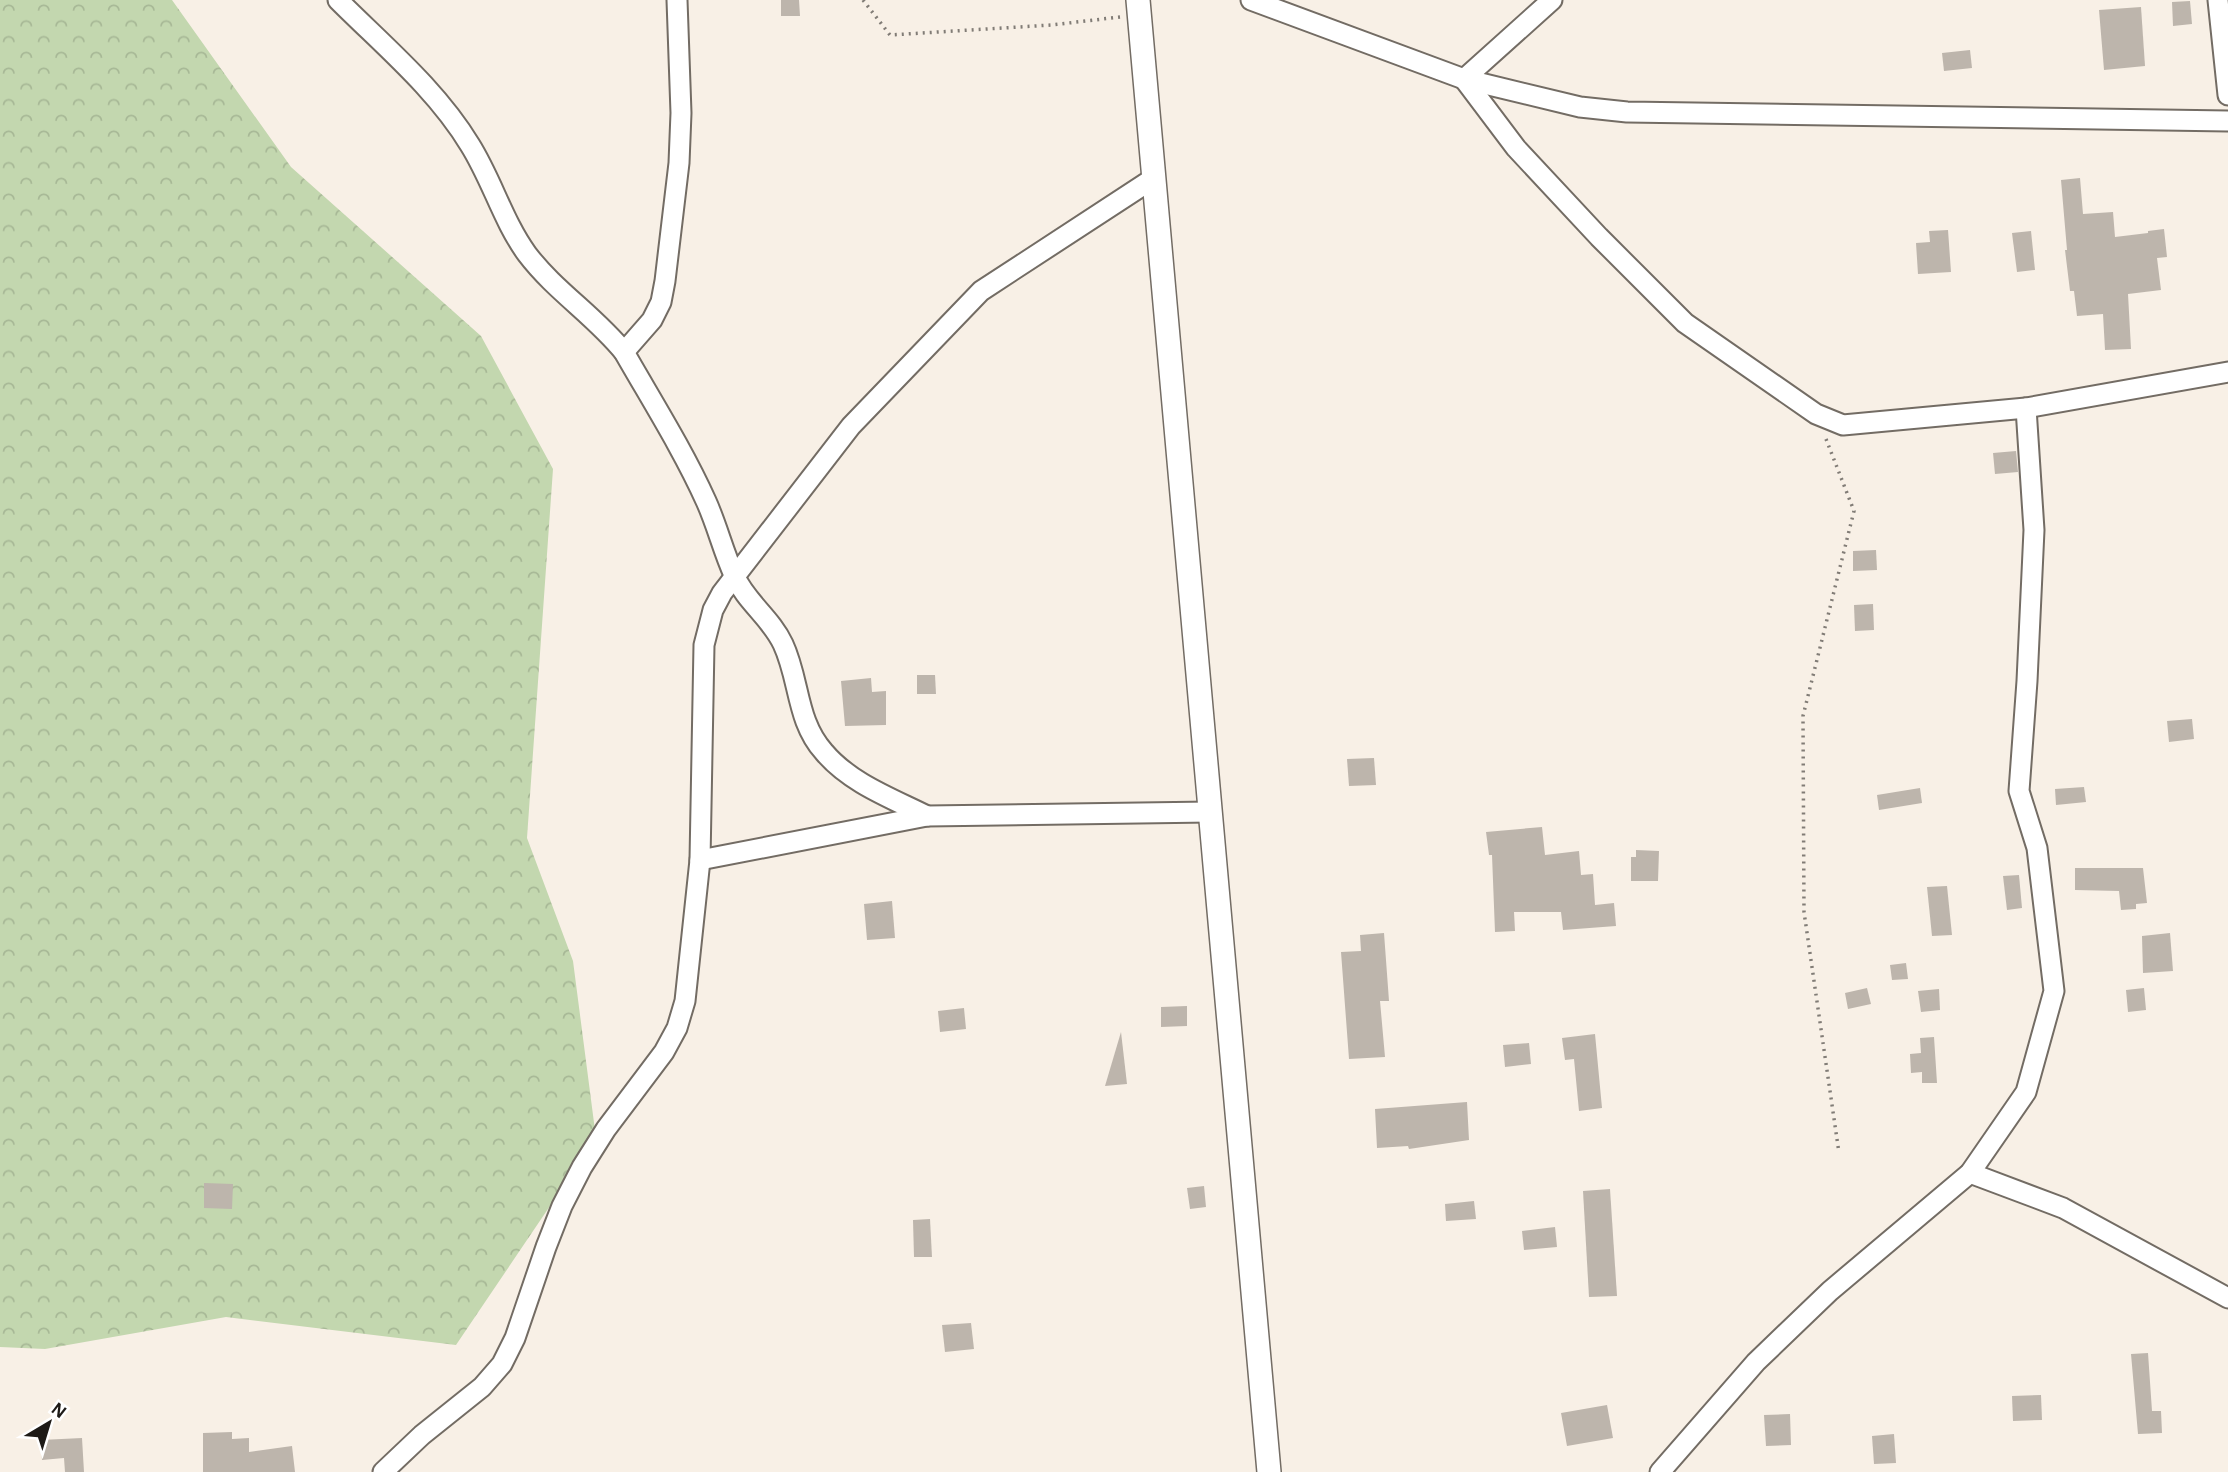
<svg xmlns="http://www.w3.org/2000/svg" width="2228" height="1472" viewBox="0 0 2228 1472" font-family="'Alegreya Sans',sans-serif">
	<defs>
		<pattern id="forest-crowns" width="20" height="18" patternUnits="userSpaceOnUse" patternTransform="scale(1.75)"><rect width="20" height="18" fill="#c3d7af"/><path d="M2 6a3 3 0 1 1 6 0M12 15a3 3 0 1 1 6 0" fill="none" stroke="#a7b896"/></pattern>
	</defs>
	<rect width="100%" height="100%" fill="#f8f0e6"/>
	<polygon fill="url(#forest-crowns)" points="0,0 172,0 291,167 481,336 553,469 527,838 573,961 596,1138 456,1345 226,1317 45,1349 0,1347"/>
	<g fill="#bdb5ac">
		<polygon points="781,0 799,0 800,16 781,16"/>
		<polygon points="2190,1 2192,24 2173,26 2172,2"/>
		<polygon points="2141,7 2145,66 2104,70 2099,10"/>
		<polygon points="1970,50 1972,68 1944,71 1942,53"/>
		<polygon points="2080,178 2083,214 2113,212 2115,237 2148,233 2148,231 2164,229 2167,257 2157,258 2161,290 2128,294 2131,349 2105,350 2103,314 2077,316 2074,291 2070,291 2065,250 2067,250 2061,180"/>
		<polygon points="1948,230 1951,272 1918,274 1916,243 1930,242 1929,231"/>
		<polygon points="2031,231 2035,270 2017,272 2012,233"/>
		<polygon points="2016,451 2018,472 1995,474 1993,453"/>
		<polygon points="1876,550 1877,570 1853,571 1853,551"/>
		<polygon points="1873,604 1874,630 1855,631 1854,605"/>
		<polygon points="917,675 935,675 936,694 917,694"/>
		<polygon points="871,678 872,692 886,691 886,725 845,726 841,681"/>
		<polygon points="2192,719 2194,739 2169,742 2167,721"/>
		<polygon points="1374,758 1376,785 1349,786 1347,759"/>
		<polygon points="2084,787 2086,802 2056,805 2055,789"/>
		<polygon points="1920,788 1922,803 1879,810 1877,795"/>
		<polygon points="1542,827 1545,855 1579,851 1581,875 1593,874 1595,905 1614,903 1616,926 1563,930 1561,912 1514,912 1515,931 1495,932 1492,855 1489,855 1486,832"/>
		<polygon points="1636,850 1659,851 1658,881 1631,881 1631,857 1636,857"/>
		<polygon points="2075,868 2143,868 2147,903 2136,904 2136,909 2121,910 2119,891 2075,890"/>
		<polygon points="2019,875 2022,908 2007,910 2003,876"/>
		<polygon points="1947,886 1952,935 1932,936 1927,887"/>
		<polygon points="892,901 895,938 867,940 864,904"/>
		<polygon points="1384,933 1389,1001 1380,1001 1385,1057 1349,1059 1341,952 1361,951 1360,935"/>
		<polygon points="2170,933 2173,971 2143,973 2142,936"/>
		<polygon points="1906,963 1908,979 1892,980 1890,965"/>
		<polygon points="1867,988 1871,1004 1848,1009 1845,993"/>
		<polygon points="2144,988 2146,1010 2128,1012 2126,990"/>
		<polygon points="1939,989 1940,1010 1921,1012 1918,991"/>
		<polygon points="1187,1006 1187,1026 1161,1027 1161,1007"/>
		<polygon points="964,1008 966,1029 940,1032 938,1011"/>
		<polygon points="1121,1032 1127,1084 1105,1086"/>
		<polygon points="1595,1034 1602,1108 1579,1111 1574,1059 1565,1060 1562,1038"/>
		<polygon points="1934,1037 1937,1083 1922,1083 1922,1072 1911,1073 1910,1054 1921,1053 1920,1038"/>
		<polygon points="1529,1043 1531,1064 1505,1067 1503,1045"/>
		<polygon points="1467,1102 1469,1140 1409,1149 1408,1146 1377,1148 1375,1109"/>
		<polygon points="204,1183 233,1184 232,1209 204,1208"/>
		<polygon points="1204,1186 1206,1207 1190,1209 1187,1188"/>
		<polygon points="1610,1189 1617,1296 1589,1297 1583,1191"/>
		<polygon points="1474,1201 1476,1219 1446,1221 1445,1204"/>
		<polygon points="930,1219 932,1257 914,1257 913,1220"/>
		<polygon points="1555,1227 1557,1247 1524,1250 1522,1231"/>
		<polygon points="971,1323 974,1349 945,1352 942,1325"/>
		<polygon points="2148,1353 2152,1411 2161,1411 2162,1433 2138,1434 2131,1354"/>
		<polygon points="2041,1395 2042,1420 2013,1421 2012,1396"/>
		<polygon points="1607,1405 1613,1438 1567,1446 1561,1413"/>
		<polygon points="1790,1414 1791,1445 1766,1446 1764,1415"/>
		<polygon points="232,1432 232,1439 249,1438 249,1452 292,1446 295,1472 203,1472 203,1433"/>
		<polygon points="1894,1434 1896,1463 1874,1464 1872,1436"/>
		<polygon points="82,1438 84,1472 65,1472 64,1458 42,1460 41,1440"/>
	</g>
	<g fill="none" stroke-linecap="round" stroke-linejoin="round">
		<g stroke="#736c64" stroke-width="23">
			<g id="minor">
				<path d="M338 0C384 46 436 89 470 145 492 180 503 221 527 254 555 291 595 316 624 352 652 401 683 450 706 501 717 525 723 551 734 575 746 602 771 618 783 644 800 680 796 721 824 752 850 783 891 798 927 816"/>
				<polyline points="1251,0 1464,79 1580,107 1627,112 2228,121"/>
				<polyline points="2218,0 2228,95"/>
				<polyline points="1464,79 1516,148 1599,237 1685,323 1816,414 1843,425 2026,408 2228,372"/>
				<polyline points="1464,79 1552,0"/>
				<polyline points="624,352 652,320 661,302 665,281 679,163 681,113 677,0"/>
				<polyline points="700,860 927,816 1210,812"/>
				<polyline points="1970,1173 2063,1208 2228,1298"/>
				<polyline points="383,1472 422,1435 482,1387 502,1364 515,1338 546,1247 562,1206 582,1167 606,1129 664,1052 677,1028 685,1001 700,860 704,645 713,610 722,593 851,426 981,291 1154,178"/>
				<polyline points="1660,1472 1756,1362 1830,1291 1970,1173 2026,1092 2054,991 2037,848 2019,791 2027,681 2034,530 2026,408"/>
			</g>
		</g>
		<g stroke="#736c64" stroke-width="26">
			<polyline id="tertiary" points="1138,0 1269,1472"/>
		</g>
		<g stroke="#817c76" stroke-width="3.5" stroke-dasharray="2 5" stroke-linecap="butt">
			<polyline points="863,0 890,35 1051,25 1120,17"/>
			<polyline points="1826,439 1854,511 1803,716 1804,912 1839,1153"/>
		</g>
		<use href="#minor" stroke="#fff" stroke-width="19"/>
		<use href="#tertiary" stroke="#fff" stroke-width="23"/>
	</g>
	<g transform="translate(49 1423) rotate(38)" stroke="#ffffff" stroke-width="5" paint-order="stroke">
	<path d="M0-5L12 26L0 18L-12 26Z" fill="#1d1a17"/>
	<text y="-10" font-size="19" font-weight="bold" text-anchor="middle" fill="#1d1a17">N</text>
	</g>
</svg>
